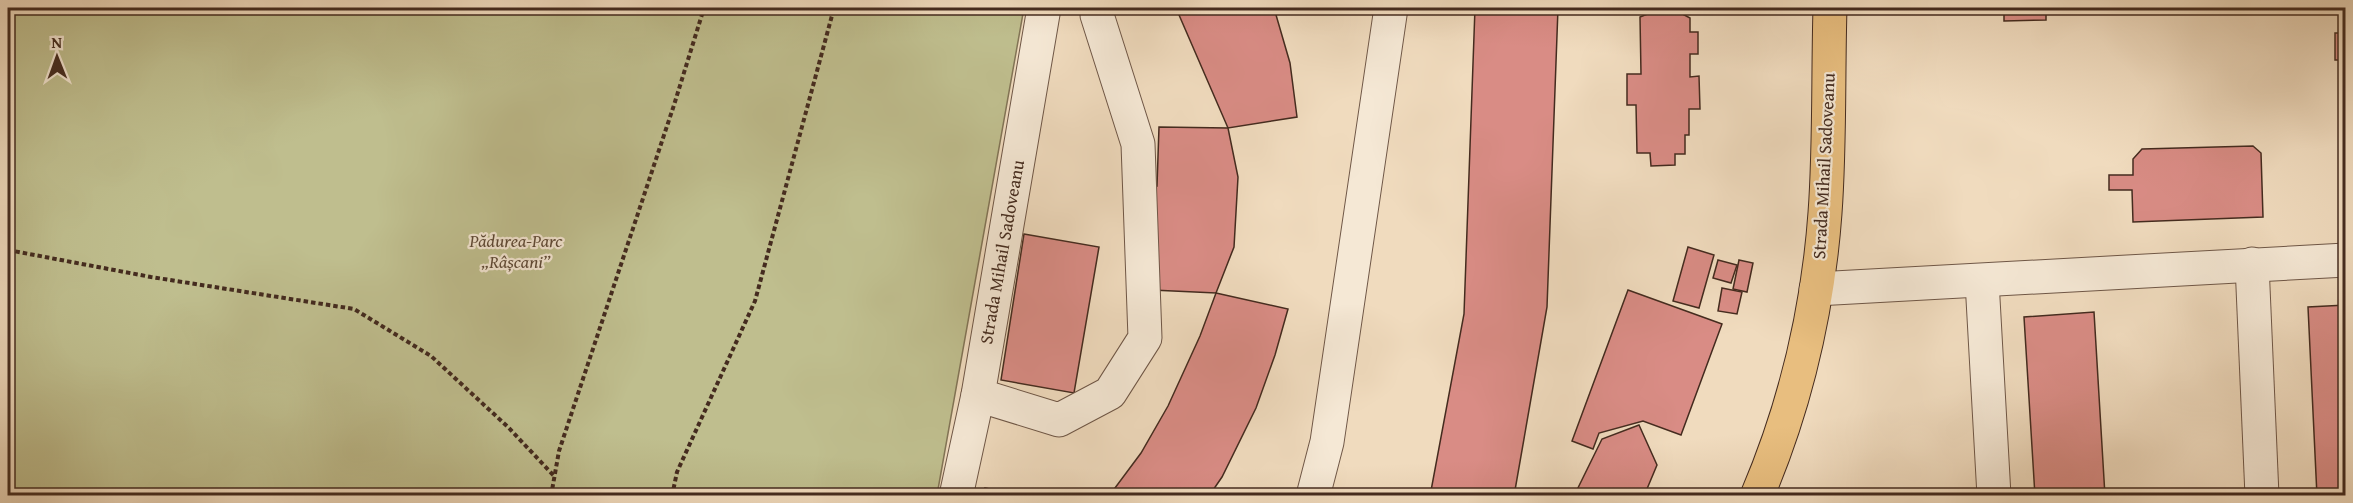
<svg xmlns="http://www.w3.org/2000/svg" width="2353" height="503" viewBox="0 0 2353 503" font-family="'Gentium Book Plus',serif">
	<rect width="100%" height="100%" fill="#f0dbbe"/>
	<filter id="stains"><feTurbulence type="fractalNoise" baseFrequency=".00333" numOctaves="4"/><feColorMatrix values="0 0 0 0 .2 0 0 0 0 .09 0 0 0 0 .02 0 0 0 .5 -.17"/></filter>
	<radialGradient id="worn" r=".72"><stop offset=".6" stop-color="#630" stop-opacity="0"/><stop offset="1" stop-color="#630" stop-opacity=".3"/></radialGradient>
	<polygon fill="#bfbe8e" stroke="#827456" stroke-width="1.5" points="8,8 1024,8 937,495 8,495"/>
	<g fill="#d98c85" stroke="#442b1f" stroke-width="1.5">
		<polygon points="1176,8 1274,8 1290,63 1297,117 1228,128"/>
		<polygon points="1475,8 1558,8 1547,307 1514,496 1430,496 1464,314"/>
		<polygon points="2004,8 2080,8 2080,12 2046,13 2046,20 2004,21"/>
		<polygon points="1655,11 1677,11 1690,18 1690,32 1698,32 1698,54 1690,54 1690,77 1699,76 1700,109 1689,109 1689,135 1685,135 1685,154 1675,154 1675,165 1651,166 1650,153 1637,153 1636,105 1627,105 1627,74 1641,74 1640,17"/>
		<rect x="2335" y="33" width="11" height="27"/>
		<polygon points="1159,127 1228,128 1238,177 1234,247 1216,293 1152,290 1145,188 1157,186"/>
		<polygon points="2253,146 2261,153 2263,217 2133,222 2132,190 2109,190 2109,175 2133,175 2133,159 2142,149"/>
		<polygon points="1024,234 1099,247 1074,393 1001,380"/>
		<polygon points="1688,247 1714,255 1699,308 1673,301"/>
		<polygon points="1718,260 1737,265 1731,283 1713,278"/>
		<polygon points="1739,260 1753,263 1747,292 1733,289"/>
		<polygon points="1722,288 1742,292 1737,314 1718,311"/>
		<polygon points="1628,290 1722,324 1681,435 1643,421 1599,433 1593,449 1572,441"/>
		<polygon points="1216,293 1288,309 1275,355 1256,408 1222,477 1209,496 1109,496 1141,453 1168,406 1200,336"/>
		<polygon points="2346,305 2346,496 2317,496 2308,307"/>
		<polygon points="2094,312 2105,496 2035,496 2024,317"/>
		<polygon points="1639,425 1657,465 1644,496 1574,496 1602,439"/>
		<polygon points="985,488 1025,496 983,496"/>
	</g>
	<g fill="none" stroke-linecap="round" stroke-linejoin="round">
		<g stroke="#6f5747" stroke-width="35">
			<g id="minor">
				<polyline points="2252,264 2262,496"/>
				<polyline points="1982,281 1994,496"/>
				<polyline points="1816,289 2346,260"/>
				<polyline points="978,395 1059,420 1110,393 1145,338 1138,144 1097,15 1098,8"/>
				<polyline points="956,496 978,395 1044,8"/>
				<polyline points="1313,496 1327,442 1391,8"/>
			</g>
		</g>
		<g stroke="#442b1f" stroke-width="35">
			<path id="major" d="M1757 496C1795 407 1818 309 1825 213 1830 145 1828 76 1830 8"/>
		</g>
		<g stroke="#442b1f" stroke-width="4" stroke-dasharray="4.5 3" stroke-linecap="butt">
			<polyline points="8,250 151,277 354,309 431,356 508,427 555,477"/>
			<polyline points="551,496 559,451 674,105 704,8"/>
			<polyline points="672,496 677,472 755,301 834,8"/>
		</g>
		<use href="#minor" stroke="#f5e8d5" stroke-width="33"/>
		<use href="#major" stroke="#e8be7f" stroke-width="33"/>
	</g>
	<g text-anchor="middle" stroke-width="4.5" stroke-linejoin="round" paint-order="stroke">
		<g font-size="18" fill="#442b1f" stroke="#f5e8d5">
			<text transform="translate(1824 166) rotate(-87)" y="6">Strada Mihail Sadoveanu</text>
			<text transform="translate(1002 252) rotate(-80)" y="6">Strada Mihail Sadoveanu</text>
		</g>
		<g font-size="18" font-style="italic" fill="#5d4835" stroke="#f5e8d5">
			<text x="516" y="247">Pădurea-Parc<tspan x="516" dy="21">„Râșcani”</tspan></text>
		</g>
	</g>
	<rect width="2353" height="503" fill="none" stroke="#f0dbbe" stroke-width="30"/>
	<rect x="9" y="9" width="2335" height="485" fill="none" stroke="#442b1f" stroke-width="3"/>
	<rect x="15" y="15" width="2323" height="473" fill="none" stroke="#442b1f" stroke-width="1.5"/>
	<g transform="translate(57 57) rotate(359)" stroke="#f5e8d5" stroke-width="4.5" paint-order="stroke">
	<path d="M0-4.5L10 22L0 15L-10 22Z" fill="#442b1f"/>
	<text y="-9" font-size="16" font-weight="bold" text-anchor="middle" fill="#442b1f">N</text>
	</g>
	<rect width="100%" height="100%" filter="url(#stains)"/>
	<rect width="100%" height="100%" fill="url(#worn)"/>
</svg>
